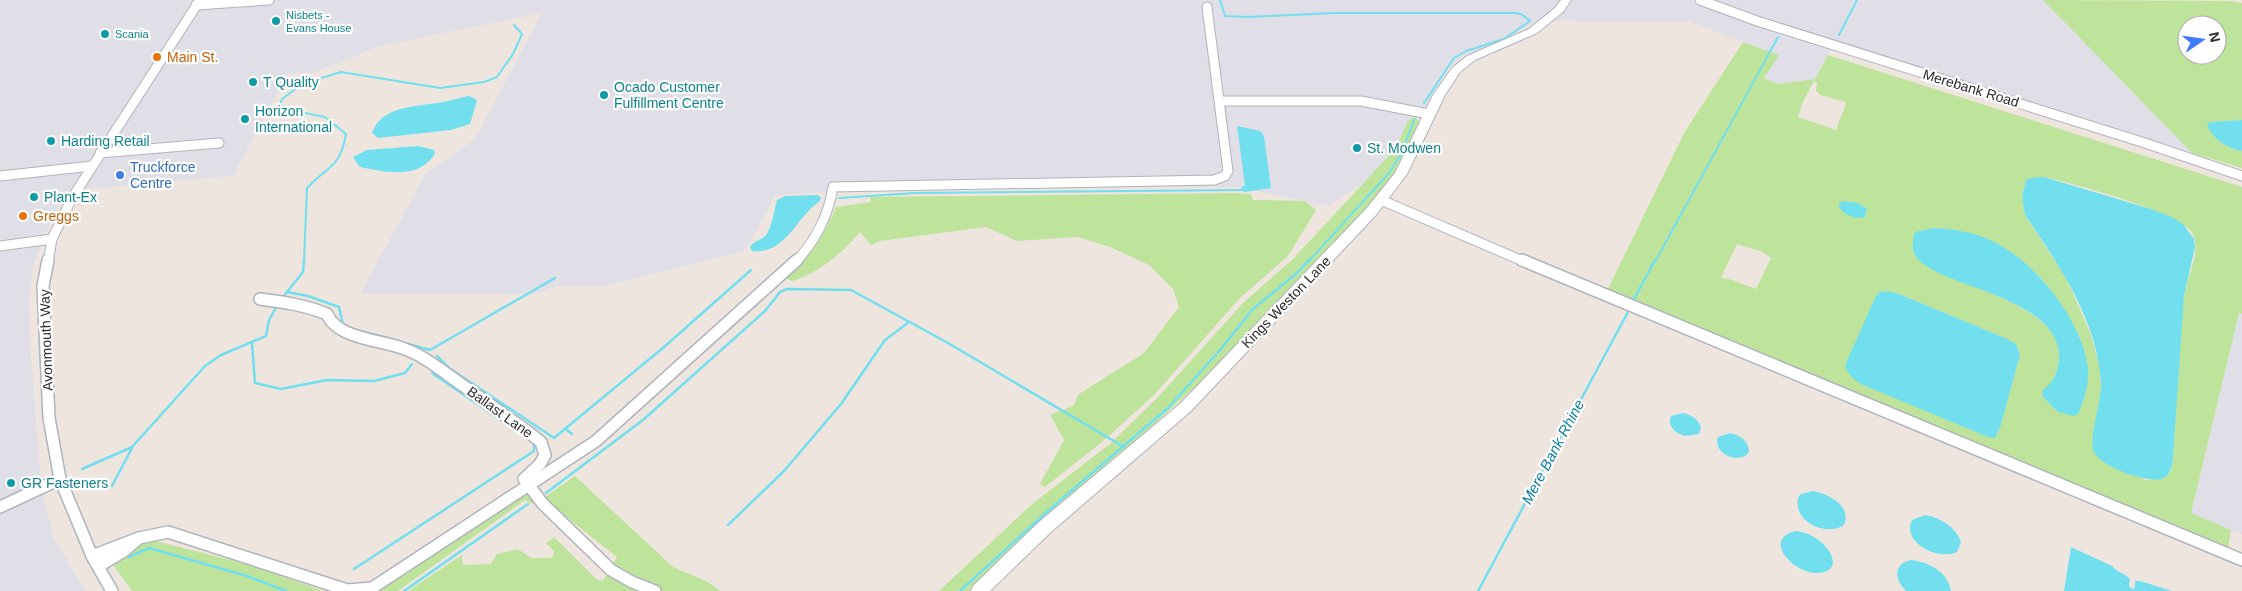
<svg xmlns="http://www.w3.org/2000/svg" width="2242" height="591" viewBox="0 0 2242 591" font-family="Arial,sans-serif">
	<rect width="100%" height="100%" fill="#eee5df"/>
	<g fill="#e0dfe7">
		<polygon points="0,0 2043,0 2192,153 1835,41 1815,79 1778,84 1764,78 1778,55 1690,22 1538,21 1507,38 1464,55 1447,70 1394,162 1328,206 1237,187 884,188 775,195 745,251 605,286 558,286 536,294 360,294 426,174 475,139 542,13 380,46 316,72 287,74 233,176 66,191 47,230 33,266 29,301 30,345 40,471 45,503 54,538 85,591 0,591"/>
		<polygon points="2239,313 2242,314 2242,535 2191,513"/>
	</g>
	<g fill="#bee49c" fill-rule="evenodd">
		<path d="M2043 0 2231 1 2242 3V120L2210 122C2212 140 2225 147 2242 151V168L2192 153ZM2187 25H2217V55H2187Z"/>
		<path d="M1743 42 1779 55 1764 78 1778 84 1815 79 1828 55 2242 187V314L2239 313 2191 513 2231 530 2228 549 1607 291 1684 133ZM1814 81 1817 83 1816 91 1821 95 1845 102 1846 104 1836 130 1798 117 1803 102ZM2044 177C2072 183 2174 211 2190 230 2202 245 2191 268 2187 284 2181 305 2182 327 2180 348 2178 385 2175 422 2173 458L2171 471 2164 478 2146 480 2101 460 2094 451 2093 442 2101 393 2100 366 2090 333 2073 293 2064 275 2025 215 2022 196 2026 180ZM1934 228C2005 231 2052 278 2081 340L2058 412 2043 397V391C2054 382 2058 372 2059 358 2062 300 1950 289 1915 256ZM1737 244 1763 252 1771 258 1756 289 1729 279 1721 278ZM1887 291 1899 294 2005 338 2018 349 2020 355 1998 434 1880 292Z"/>
		<polygon points="1415,116 1420,124 1400,168 1380,196 1203,380 1063,506 973,591 939,591 1031,505 1111,443 1159,396 1243,303 1292,260 1385,160 1400,139 1408,121"/>
		<path d="M1236 193 1251 194 1253 200 1305 201 1316 210 1288 256 1240 298 1154 395 1102 442 1045 487 1040 484 1064 440 1050 415 1073 406 1079 394 1144 353 1179 307 1173 289 1149 265 1110 247 1078 237 1017 241 986 227 880 241 871 245 860 232C841 254 821 271 793 281L784 278C806 256 825 236 836 207L871 202 870 197Z"/>
		<polygon points="575,476 673,567 706,581 721,591 408,591 462,555 463,565 491,564 497,554 518,549 531,558 552,558 554,551 546,543 554,537 596,579 603,581 617,557 551,505 545,497"/>
		<polygon points="528,492 535,502 533,504 525,500 398,591 379,591"/>
		<path d="M152 540 246 564 324 591H132L114 566C121 554 139 543 152 540Z"/>
	</g>
	<g fill="#72dfef">
		<path d="M469 96 477 100 470 124 451 130 378 138 372 133C382 106 413 107 437 103 448 102 458 98 469 96Z"/>
		<path d="M2242 120V151C2226 148 2215 140 2207 126L2210 122Z"/>
		<polygon points="1237,126 1260,131 1264,136 1271,188 1244,192 1241,188 1245,185"/>
		<path d="M418 146 434 150 435 154C418 180 386 172 360 167L353 157 367 150Z"/>
		<path d="M2044 177 2151 209 2172 217 2183 224 2194 239 2195 247 2184 296 2173 458C2172 466 2171 474 2164 478 2149 485 2098 466 2093 450 2089 435 2102 401 2101 382 2097 320 2059 265 2025 215L2022 196 2026 180 2030 178Z"/>
		<path d="M817 195 821 197 820 201C796 217 786 255 752 251L750 247C754 240 761 241 766 235 771 230 775 208 777 200L785 196Z"/>
		<path d="M1844 201 1858 203 1867 209 1865 217C1855 220 1844 215 1839 207V203Z"/>
		<path d="M1934 228C1958 229 1983 234 2003 247 2041 269 2084 325 2088 369 2089 385 2084 400 2078 414L2074 416 2058 412 2043 397 2042 391C2054 382 2058 372 2059 358 2061 307 1975 291 1939 273 1931 269 1919 263 1915 255 1911 247 1913 240 1915 232Z"/>
		<path d="M1887 291 1899 294 2005 338 2016 344 2020 355 2000 428 1995 438 1988 437 1863 385C1854 380 1848 375 1845 365L1876 296 1880 292Z"/>
		<path d="M1683 413C1692 415 1698 419 1701 427L1699 434 1685 436C1676 433 1667 427 1671 416Z"/>
		<path d="M1730 433C1740 435 1749 441 1749 452 1739 466 1712 453 1718 437Z"/>
		<path d="M1813 491C1829 494 1852 506 1844 525 1826 537 1793 522 1798 498L1801 494Z"/>
		<path d="M1925 515C1941 518 1955 526 1961 542L1957 552C1939 561 1901 543 1912 520Z"/>
		<path d="M1796 531C1826 534 1850 572 1817 573 1794 574 1761 539 1796 531Z"/>
		<path d="M2071 547 2112 566C2117 572 2124 573 2130 579L2129 586 2132 589 2135 588V581H2140L2172 591H2064Z"/>
		<path d="M1911 560C1929 562 1948 572 1951 591H1906C1894 579 1893 564 1911 560Z"/>
	</g>
	<g fill="none" stroke-linecap="round" stroke-linejoin="round">
		<g stroke="#72dfef" stroke-width="2">
			<polyline points="1220,0 1225,16 1248,17 1333,13 1516,13 1521,14 1530,21 1504,39 1466,51 1454,58 1424,103"/>
			<polyline points="1839,35 1857,0"/>
			<polyline points="839,198 915,193 1242,190"/>
			<path d="M304 262 307 188C328 165 340 169 346 134L325 117 300 112 280 105 282 99 302 84 341 72 440 88 484 82 497 77 513 54 522 34 514 25"/>
			<polyline points="1308,262 1389,173 1402,152 1414,120"/>
			<polyline points="1655,262 1778,37"/>
		</g>
		<g stroke="#72dfef" stroke-width="2.5">
			<polyline points="287,292 308,296 339,307 343,325"/>
			<polyline points="283,297 303,272 304,260"/>
			<polyline points="1633,301 1655,260"/>
			<polyline points="352,329 388,338"/>
			<polyline points="401,342 430,350 555,278"/>
			<polyline points="252,343 255,383 281,389 327,380 374,381 405,373 412,364"/>
			<polyline points="437,356 449,368 554,438 664,347 751,270"/>
			<polyline points="432,373 505,423"/>
			<polyline points="566,429 572,434"/>
			<polyline points="82,469 132,447 205,366 221,355 266,336 269,320 277,306"/>
			<polyline points="112,486 132,448"/>
			<polyline points="546,493 643,420 765,311 780,292 787,289 851,290 948,343 1124,447"/>
			<polyline points="728,525 784,471 841,404 885,340 909,322"/>
			<polyline points="129,557 149,548 247,576 286,591"/>
			<polyline points="354,569 534,451 534,443"/>
			<polyline points="404,591 528,504"/>
			<polyline points="960,591 1050,509 1169,407 1220,350 1253,309 1297,273 1309,260"/>
			<polyline points="1478,591 1628,312"/>
		</g>
		<g stroke="#afb3bc" stroke-width="11">
			<g id="minor-far1">
				<polyline points="1700,0 1757,21 2145,143 2242,176"/>
				<polyline points="196,5 269,0"/>
				<polyline points="1220,101 1361,101 1429,114"/>
				<polyline points="100,153 219,143"/>
				<polyline points="0,176 92,166"/>
				<polyline points="1381,200 1525,262"/>
				<polyline points="0,246 52,239"/>
				<polyline points="48,262 52,239 72,198 200,0"/>
				<path d="M796 262C816 239 828 217 833 187L1214 180 1225 176 1228 171 1207 7"/>
			</g>
		</g>
		<g stroke="#afb3bc" stroke-width="14">
			<g id="minor">
				<polyline points="48,260 43,286 49,418 60,479 92,556 112,591"/>
				<polyline points="1522,260 2242,560"/>
				<path d="M260 299C283 302 305 305 327 314 337 339 382 340 405 349 424 356 441 370 458 382 481 398 504 415 527 431L541 442 545 455 540 464 524 479 543 504 611 570 632 582 655 591"/>
				<polyline points="0,507 60,479"/>
				<polyline points="139,538 168,532 347,590 372,588 596,441 797,260"/>
				<polyline points="92,556 139,538 124,551 99,566"/>
			</g>
		</g>
		<g stroke="#afb3bc" stroke-width="2">
			<polygon id="tertiary" points="1561,0 1571,0 1563,12 1537,33 1475,60 1460,72 1445,95 1407,174 1376,215 1191,411 1051,532 990,591 971,591 973,586 1039,522 1181,403 1366,209 1395,173 1433,95 1452,68 1467,56 1529,29 1555,8"/>
		</g>
		<use href="#minor-far1" stroke="#fff" stroke-width="9"/>
		<use href="#minor" stroke="#fff" stroke-width="11"/>
		<use href="#tertiary" fill="#fff" fill-rule="evenodd"/>
	</g>
	<g fill="#0f9aa8" stroke="#fff" stroke-width="2">
		<circle cx="276" cy="21" r="5"/>
		<circle cx="105" cy="34" r="5"/>
		<circle cx="253" cy="82" r="5"/>
		<circle cx="604" cy="95" r="5"/>
		<circle cx="245" cy="119" r="5"/>
		<circle cx="51" cy="141" r="5"/>
		<circle cx="1357" cy="148" r="5"/>
		<circle cx="34" cy="197" r="5"/>
		<circle cx="11" cy="483" r="5"/>
	</g>
	<g fill="#e8710a" stroke="#fff" stroke-width="2">
		<circle cx="157" cy="57" r="5"/>
		<circle cx="23" cy="216" r="5"/>
	</g>
	<circle fill="#3f7fe0" stroke="#fff" stroke-width="2" cx="120" cy="175" r="5"/>
	<g text-anchor="middle" stroke-width="4.5" stroke-linejoin="round" paint-order="stroke">
		<g font-size="11" fill="#0d838f" stroke="#fff" text-anchor="start">
			<text x="286" y="19">Nisbets -<tspan x="286" dy="13">Evans House</tspan></text>
			<text x="115" y="38">Scania</text>
		</g>
		<g font-size="14" fill="#c56008" stroke="#fff" text-anchor="start">
			<text x="167" y="62">Main St.</text>
			<text x="33" y="221">Greggs</text>
		</g>
		<g font-size="14" fill="#0d838f" stroke="#fff" text-anchor="start">
			<text x="263" y="87">T Quality</text>
			<text x="614" y="92">Ocado Customer<tspan x="614" dy="16">Fulfillment Centre</tspan></text>
			<text x="255" y="116">Horizon<tspan x="255" dy="16">International</tspan></text>
			<text x="61" y="146">Harding Retail</text>
			<text x="1367" y="153">St. Modwen</text>
			<text x="44" y="202">Plant-Ex</text>
			<text x="21" y="488">GR Fasteners</text>
		</g>
		<g font-size="14" fill="#2c2c2c" stroke="#fff">
			<text transform="translate(1971 88) rotate(17)" y="5">Merebank Road</text>
			<text transform="translate(1286 302) rotate(-46)" y="5">Kings Weston Lane</text>
			<text transform="translate(46 340) rotate(-92)" y="5">Avonmouth Way</text>
			<text transform="translate(500 412) rotate(36)" y="5">Ballast Lane</text>
		</g>
		<g font-size="14" fill="#366cbe" stroke="#fff" text-anchor="start">
			<text x="130" y="172">Truckforce<tspan x="130" dy="16">Centre</tspan></text>
		</g>
		<g font-size="15" font-style="italic" fill="#0d819f" stroke="#fff">
			<text transform="translate(1553 452) rotate(-62)" y="5">Mere Bank Rhine</text>
		</g>
	</g>
	<g transform="translate(2202 40) rotate(77)"><circle r="24" fill="#ffffff" stroke="#ababab"/>
	<path d="M0-4L9 19L0 12L-9 19Z" fill="#3f7cfa"/>
	<text y="-8" font-size="14" font-weight="bold" text-anchor="middle" fill="#2c2c2c">N</text>
	</g>
</svg>
